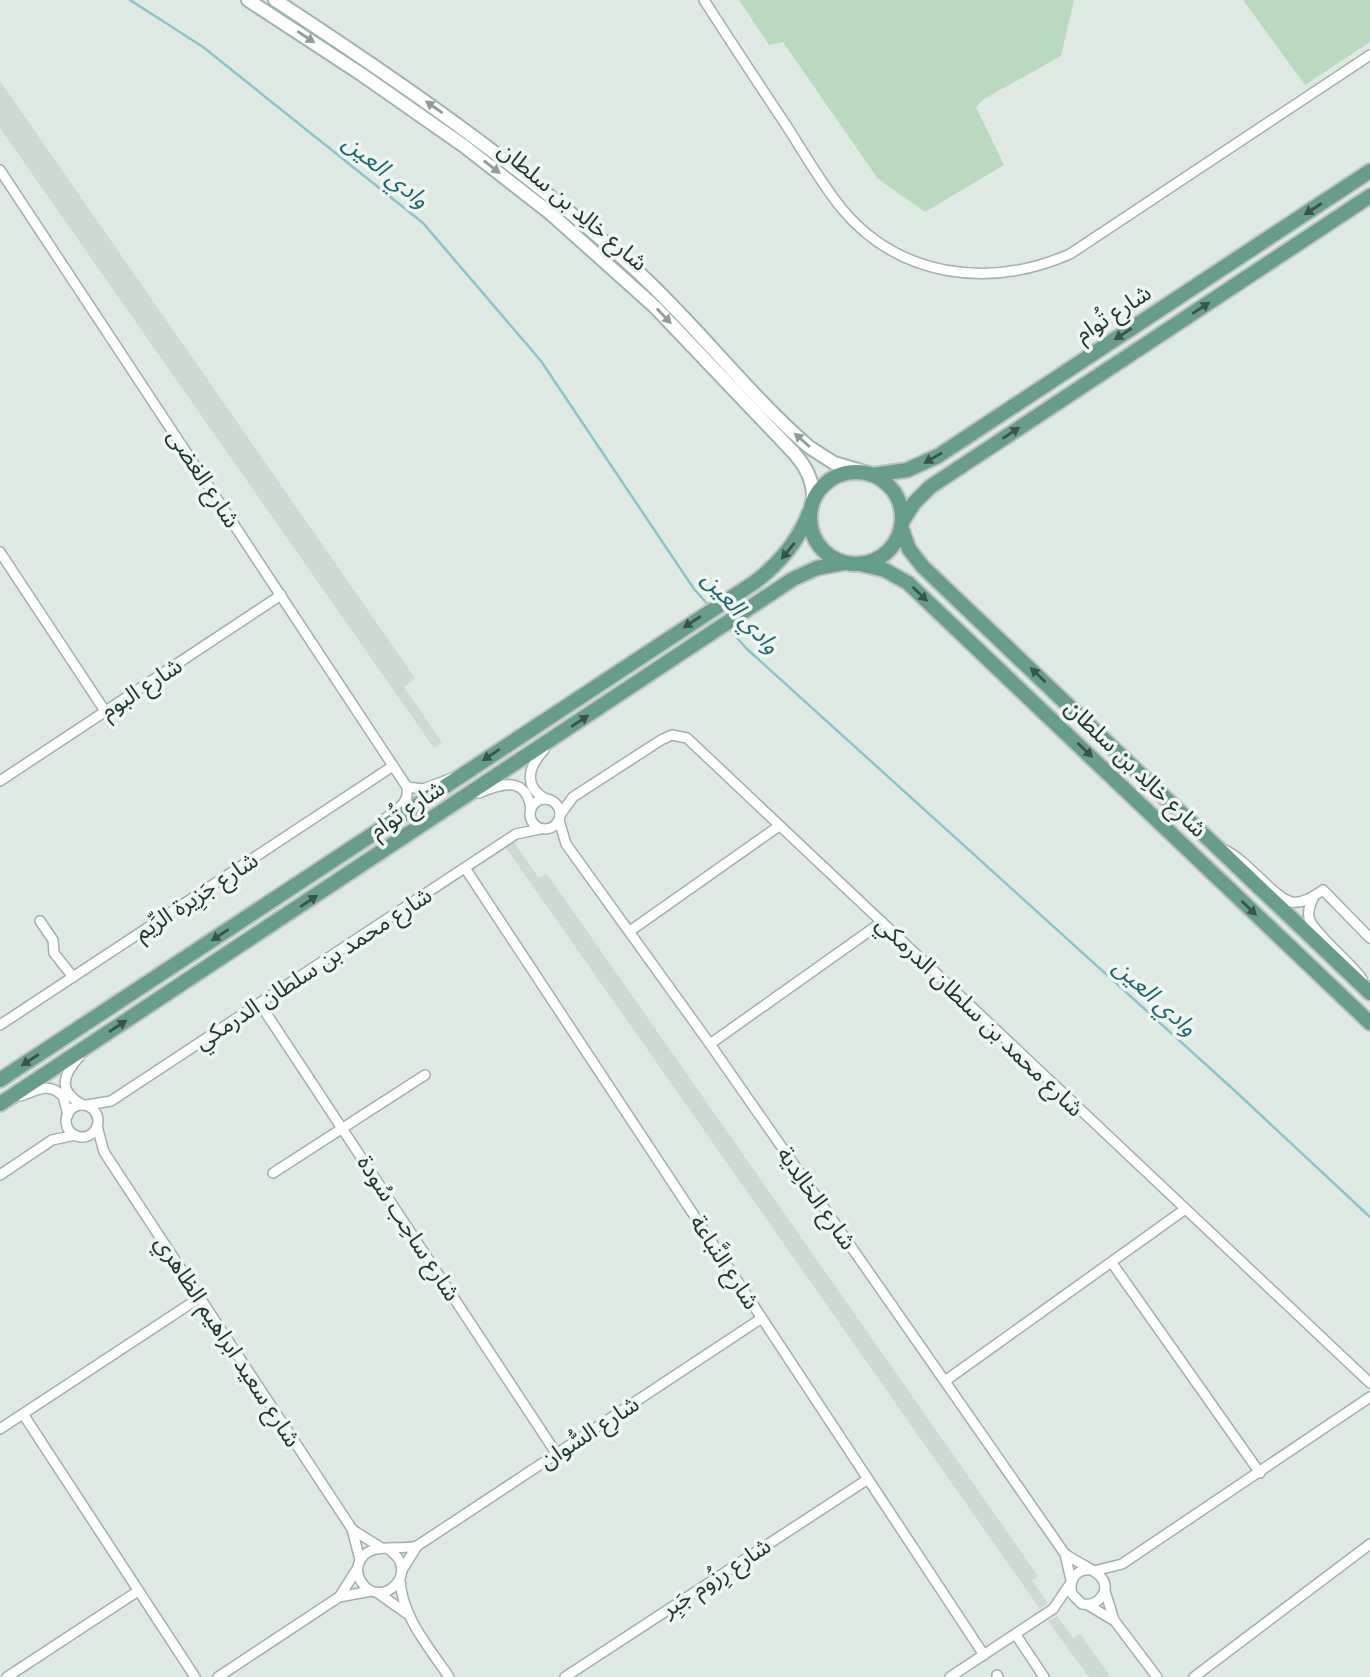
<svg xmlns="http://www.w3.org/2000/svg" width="1370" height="1677" viewBox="0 0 1370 1677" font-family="Karla,'Noto Sans Arabic',sans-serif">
	<rect width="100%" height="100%" fill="#dfe9e4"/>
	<g fill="#cdd9d3">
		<polygon points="0,81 415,678 404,687 442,742 434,748 0,128"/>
		<polygon points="514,842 539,878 547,874 1038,1576 1032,1581 1048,1603 1040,1609 506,848"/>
		<polygon points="1057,1616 1073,1638 1080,1634 1111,1677 1089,1677 1048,1621"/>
	</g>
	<g fill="#b9dabf">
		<polygon points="739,0 1074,0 1061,56 984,99 976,107 1004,165 925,212 878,179 783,42 769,45"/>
		<polygon points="1243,0 1370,0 1370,42 1305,85"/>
	</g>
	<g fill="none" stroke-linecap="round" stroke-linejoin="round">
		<g stroke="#89c6cc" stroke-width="2.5">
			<polyline points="130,0 203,47 423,223 541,361 694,589 710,607"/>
			<polyline points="728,628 747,649 1234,1090 1370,1217"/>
		</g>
		<g stroke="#a2b0aa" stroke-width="12">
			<g id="street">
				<path d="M704 0C731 42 758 83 786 125 804 153 821 183 842 209 900 278 990 289 1070 254L1370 55"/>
				<path d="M0 170 407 787C410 806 393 810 382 822"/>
				<polyline points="0,552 105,711"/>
				<path d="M544 750C529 766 522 786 546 799"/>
				<polyline points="0,781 281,595"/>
				<polyline points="407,787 423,789 452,778"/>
				<path d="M479 793C502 783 526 776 531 809"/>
				<circle cx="545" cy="814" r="15"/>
				<polyline points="560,815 573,797 661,740 672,735 687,738 1370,1383"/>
				<polyline points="559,820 566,844 710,1044 1065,1554 1071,1580"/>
				<path d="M1225 850C1247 860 1275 899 1292 902 1303 904 1314 896 1323 890L1370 938"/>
				<polyline points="465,868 984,1655"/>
				<path d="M1314 896C1311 903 1307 910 1309 918 1312 932 1352 963 1362 979"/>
				<polyline points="40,921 53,940 54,953 73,977"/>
				<polyline points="630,931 779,826"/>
				<polyline points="260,1004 556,1453"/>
				<polyline points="0,1025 393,766"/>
				<polyline points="710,1044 882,922"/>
				<path d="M79 1057C62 1076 58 1091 83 1105"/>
				<path d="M21 1096C37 1090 49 1082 63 1096L68 1115"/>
				<polyline points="87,1105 111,1101 516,834 540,829"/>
				<circle cx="82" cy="1121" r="16"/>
				<polyline points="97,1126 104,1152 352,1529 360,1560"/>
				<polyline points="273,1173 425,1075"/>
				<polyline points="0,1175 52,1140 75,1135"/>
				<polyline points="1112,1263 1260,1473"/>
				<polyline points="945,1381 1184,1210"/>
				<polyline points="23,1414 195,1677"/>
				<polyline points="0,1429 199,1298"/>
				<polyline points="353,1530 380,1547"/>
				<path d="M388 1549C423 1571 382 1611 362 1583 358 1577 356 1570 359 1563 367 1541 397 1551 417 1546L762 1318"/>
				<path d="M1067 1555C1079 1565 1116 1575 1102 1596 1097 1604 1090 1605 1082 1604L1072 1594C1068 1579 1077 1568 1092 1570"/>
				<polyline points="402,1570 417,1546"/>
				<polyline points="1094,1571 1122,1564 1370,1397"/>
				<path d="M400 1580C402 1617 429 1647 449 1677"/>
				<polyline points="1105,1591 1114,1620 1157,1677"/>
				<polyline points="378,1593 406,1613"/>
				<polyline points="340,1596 357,1569"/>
				<polyline points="1088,1605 1113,1620"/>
				<polyline points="1016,1635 1044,1677"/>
				<polyline points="997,1675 998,1677"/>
				<polyline points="7,1677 138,1591"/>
				<polyline points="218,1677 339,1597 371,1591"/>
				<polyline points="565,1677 868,1479"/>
				<polyline points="950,1677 1053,1609 1070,1584"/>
				<polyline points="1194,1677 1370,1544"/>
			</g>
		</g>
		<g stroke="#9fb4ab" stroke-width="16">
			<g id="secondary">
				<path d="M248 0 361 74 464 146 550 213 655 307 794 453C806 467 814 481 813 501"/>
				<path d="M275 0C402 83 526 169 637 271 698 327 747 393 809 447L834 463 861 471"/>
			</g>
		</g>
		<g stroke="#bcc3c1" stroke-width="18">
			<g id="primary">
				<circle cx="856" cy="518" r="46"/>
				<polyline points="873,475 907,470 938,456 1370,171"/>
				<polyline points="902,522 914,503 930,487 1370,196"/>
				<polyline points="901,527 909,549 923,567 1370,993"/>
				<polyline points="860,564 885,570 908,583 1370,1023"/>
				<path d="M0 1080 755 582C780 563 798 542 809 513"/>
				<polyline points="0,1104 793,579 817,568 844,563"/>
			</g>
		</g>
		<use href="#street" stroke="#fff" stroke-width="9"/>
		<use href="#secondary" stroke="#fff" stroke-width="12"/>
		<use href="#primary" stroke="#669d8b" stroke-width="14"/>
	</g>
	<defs><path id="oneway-solid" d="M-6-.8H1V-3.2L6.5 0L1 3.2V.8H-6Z" transform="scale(1.75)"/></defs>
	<g fill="#909c98">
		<use href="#oneway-solid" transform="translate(306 37) rotate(34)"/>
		<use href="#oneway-solid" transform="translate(434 107) rotate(-145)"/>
		<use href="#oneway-solid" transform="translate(492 167) rotate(38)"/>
		<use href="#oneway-solid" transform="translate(664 316) rotate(46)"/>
		<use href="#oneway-solid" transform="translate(802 440) rotate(-138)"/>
	</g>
	<g fill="#36564b">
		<use href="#oneway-solid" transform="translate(1313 209) rotate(147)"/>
		<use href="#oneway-solid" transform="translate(1201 308) rotate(-33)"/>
		<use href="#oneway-solid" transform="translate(1123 334) rotate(147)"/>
		<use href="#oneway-solid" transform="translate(1011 433) rotate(-34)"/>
		<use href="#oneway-solid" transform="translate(933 458) rotate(150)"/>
		<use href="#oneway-solid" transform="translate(788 551) rotate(129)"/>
		<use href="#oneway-solid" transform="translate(920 594) rotate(44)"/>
		<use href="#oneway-solid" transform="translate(692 622) rotate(147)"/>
		<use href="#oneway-solid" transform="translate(1038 675) rotate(-136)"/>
		<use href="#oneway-solid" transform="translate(580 721) rotate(-33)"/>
		<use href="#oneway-solid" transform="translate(1085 750) rotate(44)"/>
		<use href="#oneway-solid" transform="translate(491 755) rotate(146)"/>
		<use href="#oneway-solid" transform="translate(309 901) rotate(-34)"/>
		<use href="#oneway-solid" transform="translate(1249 908) rotate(44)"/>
		<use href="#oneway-solid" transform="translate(220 935) rotate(146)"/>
		<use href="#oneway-solid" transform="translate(118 1026) rotate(-33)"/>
		<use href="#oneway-solid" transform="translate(30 1060) rotate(147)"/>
	</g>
	<g text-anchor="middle" stroke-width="7" stroke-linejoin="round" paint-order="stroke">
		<g font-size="23" fill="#213830" stroke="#eff6f2">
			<text transform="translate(573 206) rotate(40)" y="8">شارع خالِد بن سلطان</text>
			<text transform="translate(1113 313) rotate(-33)" y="8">شارع تُوام</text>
			<text transform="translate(204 478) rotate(57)" y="8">شارع الغضى</text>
			<text transform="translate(141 688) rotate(-33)" y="8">شارع البوم</text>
			<text transform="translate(1136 768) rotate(44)" y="8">شارع خالِد بن سلطان</text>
			<text transform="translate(407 809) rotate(-34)" y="8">شارع تُوام</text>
			<text transform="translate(196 896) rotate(-33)" y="8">شارع جَزِيرة الرِّيم</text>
			<text transform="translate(313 968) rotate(-33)" y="8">شارع محمد بن سلطان الدرمكي</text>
			<text transform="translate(980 1016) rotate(44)" y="8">شارع محمد بن سلطان الدرمكي</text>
			<text transform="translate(817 1198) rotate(55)" y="8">شارع الخالِدية</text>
			<text transform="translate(409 1228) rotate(57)" y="8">شارع ساحِب سُودة</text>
			<text transform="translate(725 1262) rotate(57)" y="8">شارع النَّباعة</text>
			<text transform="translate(228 1341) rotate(57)" y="8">شارع سعيد ابراهيم الظاهري</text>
			<text transform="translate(589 1432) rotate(-33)" y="8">شارع السُّوان</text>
			<text transform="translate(716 1577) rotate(-33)" y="8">شارع رِزُوم جَبِر</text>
		</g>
		<g font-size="24" font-style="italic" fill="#1f6870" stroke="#eff6f2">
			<text transform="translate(386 171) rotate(39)" y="8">وادي العين</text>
			<text transform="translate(741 612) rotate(48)" y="8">وادي العين</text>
			<text transform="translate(1155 997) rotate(42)" y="8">وادي العين</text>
		</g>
	</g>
</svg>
